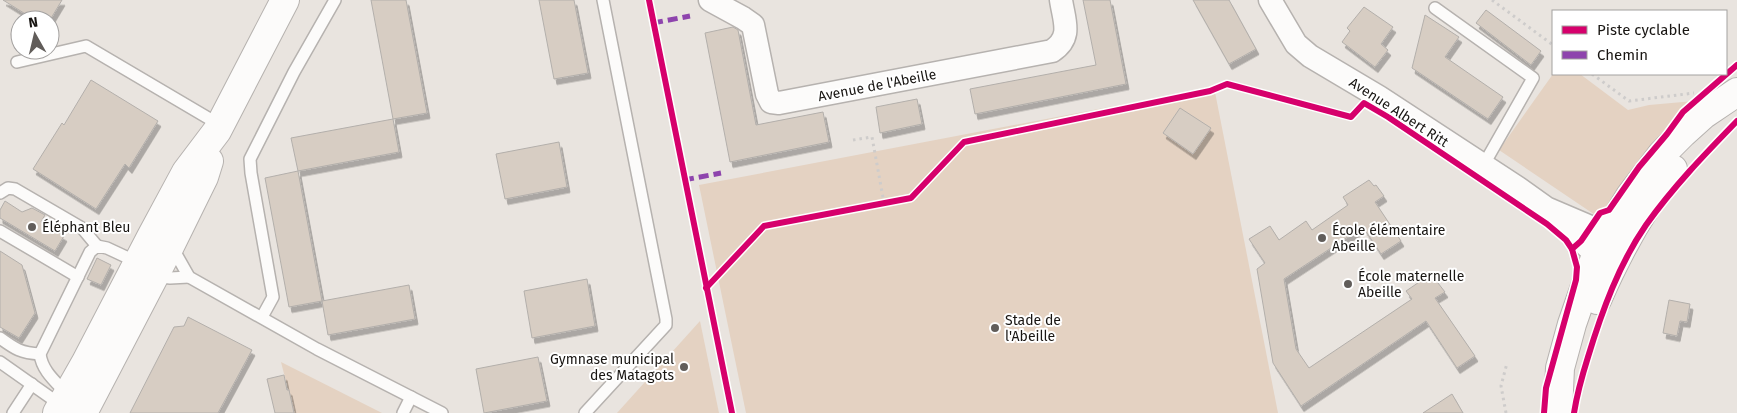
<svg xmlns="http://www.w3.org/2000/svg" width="1737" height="413" viewBox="0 0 1737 413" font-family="'Fira Sans',sans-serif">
	<defs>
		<filter id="shadow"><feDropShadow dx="3" dy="5.5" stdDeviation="0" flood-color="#0004"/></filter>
	</defs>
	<rect width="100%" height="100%" fill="#e9e4df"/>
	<g fill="#e4d2c2">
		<polygon points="1553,74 1580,74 1628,110 1649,105 1694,101 1601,219 1499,150"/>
		<polygon points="1214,87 1278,413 746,413 699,185"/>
		<polygon points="700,321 719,413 617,413"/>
		<polygon points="281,362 382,413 294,413"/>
	</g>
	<g fill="#d7cdc3" stroke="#b3afab" filter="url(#shadow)">
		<polygon points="3,0 62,0 50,20 35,20"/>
		<polygon points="371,0 406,0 427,113 393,119"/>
		<polygon points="539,0 574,0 588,73 554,79"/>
		<polygon points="1083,0 1110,0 1126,84 975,114 970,89 1096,65"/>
		<polygon points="1193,0 1229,0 1256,49 1229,64"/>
		<polygon points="1364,7 1393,27 1381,44 1388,50 1375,67 1342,42 1350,31 1347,28"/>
		<polygon points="1486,10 1541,51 1531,65 1476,23"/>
		<polygon points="1425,15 1459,37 1445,57 1503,97 1488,119 1412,68"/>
		<polygon points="733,27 738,30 756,125 823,112 829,142 730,162 705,33"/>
		<polygon points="91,80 158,121 129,168 125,164 96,209 33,169 62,123 64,125"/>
		<polygon points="917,99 922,124 880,133 876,107"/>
		<polygon points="1180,108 1211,128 1193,154 1163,133"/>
		<polygon points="393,119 399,152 298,171 291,138"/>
		<polygon points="559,142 567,187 505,199 496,154"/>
		<polygon points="298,171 322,301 289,307 265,178"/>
		<polygon points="1369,180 1374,186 1376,185 1384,196 1375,202 1401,241 1381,254 1363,227 1284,279 1296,349 1309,368 1412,299 1406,291 1431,274 1445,292 1435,298 1475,356 1457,368 1426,321 1301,406 1273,363 1257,269 1265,263 1249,239 1270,226 1279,240 1306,221 1312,230 1348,205 1343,197"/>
		<polygon points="5,201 22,212 32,208 45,215 41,222 64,236 55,251 0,218 0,210"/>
		<polygon points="0,251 22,265 35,313 19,338 0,327"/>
		<polygon points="97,258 111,265 101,285 87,279"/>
		<polygon points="587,279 595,326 532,338 524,291"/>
		<polygon points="409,285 415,319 328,335 322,301"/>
		<polygon points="1669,300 1690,304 1687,322 1680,321 1677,336 1663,333"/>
		<polygon points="188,317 252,350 218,413 130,413 174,327 184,326"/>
		<polygon points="538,357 547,401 484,413 476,369"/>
		<polygon points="284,375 287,390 289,390 294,413 275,413 267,379"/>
		<polygon points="1452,394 1463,413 1423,413"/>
	</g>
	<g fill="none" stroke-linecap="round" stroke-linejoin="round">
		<g stroke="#b6b2af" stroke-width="14">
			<g id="service">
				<polyline points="1435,8 1533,78 1483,166"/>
				<polyline points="17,62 86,46 220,125"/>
				<polyline points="0,193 8,188 15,189 82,228 97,246"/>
				<polyline points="0,231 78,277"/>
				<polyline points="169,248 176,254 189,277 317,349 442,413"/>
				<polyline points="154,276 170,278 189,277"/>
				<polyline points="262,317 273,297 251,173 250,159 294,72 335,0"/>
				<path d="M0 338C15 349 21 353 40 354"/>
				<polyline points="0,362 61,405"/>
				<path d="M67 394C56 382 42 371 40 354L90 252 97 246 107 248 137 262"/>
				<polyline points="13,413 32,384"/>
				<polyline points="403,413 411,397"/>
				<polyline points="585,413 666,325 666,319 603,0"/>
			</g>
		</g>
		<g stroke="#b6b2af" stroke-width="25">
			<g id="minor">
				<path d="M710 0 743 18 753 25 767 94 771 102 779 103 1052 51C1073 37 1064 21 1061 0"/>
				<polyline points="1270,0 1296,44 1310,56 1379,97 1518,188 1546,208 1591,250 1607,255 1619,254 1614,243 1607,234 1546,208"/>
			</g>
		</g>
		<g stroke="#b6b2af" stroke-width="30">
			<g id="secondary">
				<path d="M1597 300C1617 254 1642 208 1673 169"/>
				<polyline points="57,413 86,362 151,237 186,172 217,131 285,0"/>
				<polyline points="83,413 169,248 204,177 209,161"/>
				<polyline points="1558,413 1560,368 1572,324 1597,252 1607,234 1630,196 1662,154 1683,133 1703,115 1737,92"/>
			</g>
		</g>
		<g stroke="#cecccb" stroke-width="3" stroke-dasharray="2.5 4" stroke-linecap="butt">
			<polyline points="1492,0 1553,45"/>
			<polyline points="1592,74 1629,101 1694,93"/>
			<polyline points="853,140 872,137 884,203"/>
			<polyline points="1506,413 1501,386 1507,363"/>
		</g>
		<use href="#service" stroke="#fcfbfa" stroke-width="11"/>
		<use href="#minor" stroke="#fcfbfa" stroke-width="22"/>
		<use href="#secondary" stroke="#fcfbfa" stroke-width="28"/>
		<g stroke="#8e44ad" stroke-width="5" stroke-dasharray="10 5" stroke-linecap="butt">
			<polyline points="653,23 690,16"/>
			<polyline points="684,180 721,173"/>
		</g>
		<g stroke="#fff" stroke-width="9">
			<g id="cycleway">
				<polyline points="649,0 732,413"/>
				<polyline points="706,288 764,226 911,198 964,142 1210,91 1227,84 1351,117 1364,103 1388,117 1547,224 1566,240 1572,249"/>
				<polyline points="1544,413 1546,388 1576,280 1577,267 1572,249 1581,241 1600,213 1609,210 1639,167 1667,134 1683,112 1737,65"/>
				<path d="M1574 413C1577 394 1582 376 1588 357 1602 311 1619 264 1646 225 1673 187 1705 154 1737 121"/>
			</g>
		</g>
		<use href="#cycleway" stroke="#d6006c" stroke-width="6"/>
	</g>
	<g fill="#615d5a" stroke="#fff" stroke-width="2">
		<circle cx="32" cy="227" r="5"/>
		<circle cx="1322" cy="238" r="5"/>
		<circle cx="1348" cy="284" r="5"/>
		<circle cx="995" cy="328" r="5"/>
		<circle cx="684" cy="367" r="5"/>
	</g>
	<g text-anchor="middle" stroke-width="4" stroke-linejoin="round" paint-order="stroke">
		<g font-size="14" fill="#181512" stroke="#fff">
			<text transform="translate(877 85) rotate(-11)" y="5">Avenue de l'Abeille</text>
			<text transform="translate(1399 112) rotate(33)" y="5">Avenue Albert Ritt</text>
		</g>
		<g font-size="14" fill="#181512" stroke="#fff" text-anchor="start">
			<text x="42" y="232">Éléphant Bleu</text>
			<text x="1332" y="235">École élémentaire<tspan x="1332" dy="16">Abeille</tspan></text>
			<text x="1358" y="281">École maternelle<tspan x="1358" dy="16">Abeille</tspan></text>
			<text x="1005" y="325">Stade de<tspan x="1005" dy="16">l'Abeille</tspan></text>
			<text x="674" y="364" text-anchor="end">Gymnase municipal<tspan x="674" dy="16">des Matagots</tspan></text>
		</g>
	</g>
	<rect x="1552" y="10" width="175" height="65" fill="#ffffff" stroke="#a3a1a0"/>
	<rect x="1562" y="26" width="25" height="8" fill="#d6006c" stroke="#a3a1a0"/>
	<text x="1597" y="35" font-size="15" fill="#181512">Piste cyclable</text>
	<rect x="1562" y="51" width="25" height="8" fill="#8e44ad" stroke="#a3a1a0"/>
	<text x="1597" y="60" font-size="15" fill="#181512">Chemin</text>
	<g transform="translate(35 35) rotate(352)"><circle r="24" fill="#ffffff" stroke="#a3a1a0"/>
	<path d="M0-4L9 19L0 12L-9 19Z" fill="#615d5a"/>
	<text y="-8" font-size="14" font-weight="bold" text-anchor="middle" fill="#181512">N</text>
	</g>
</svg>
